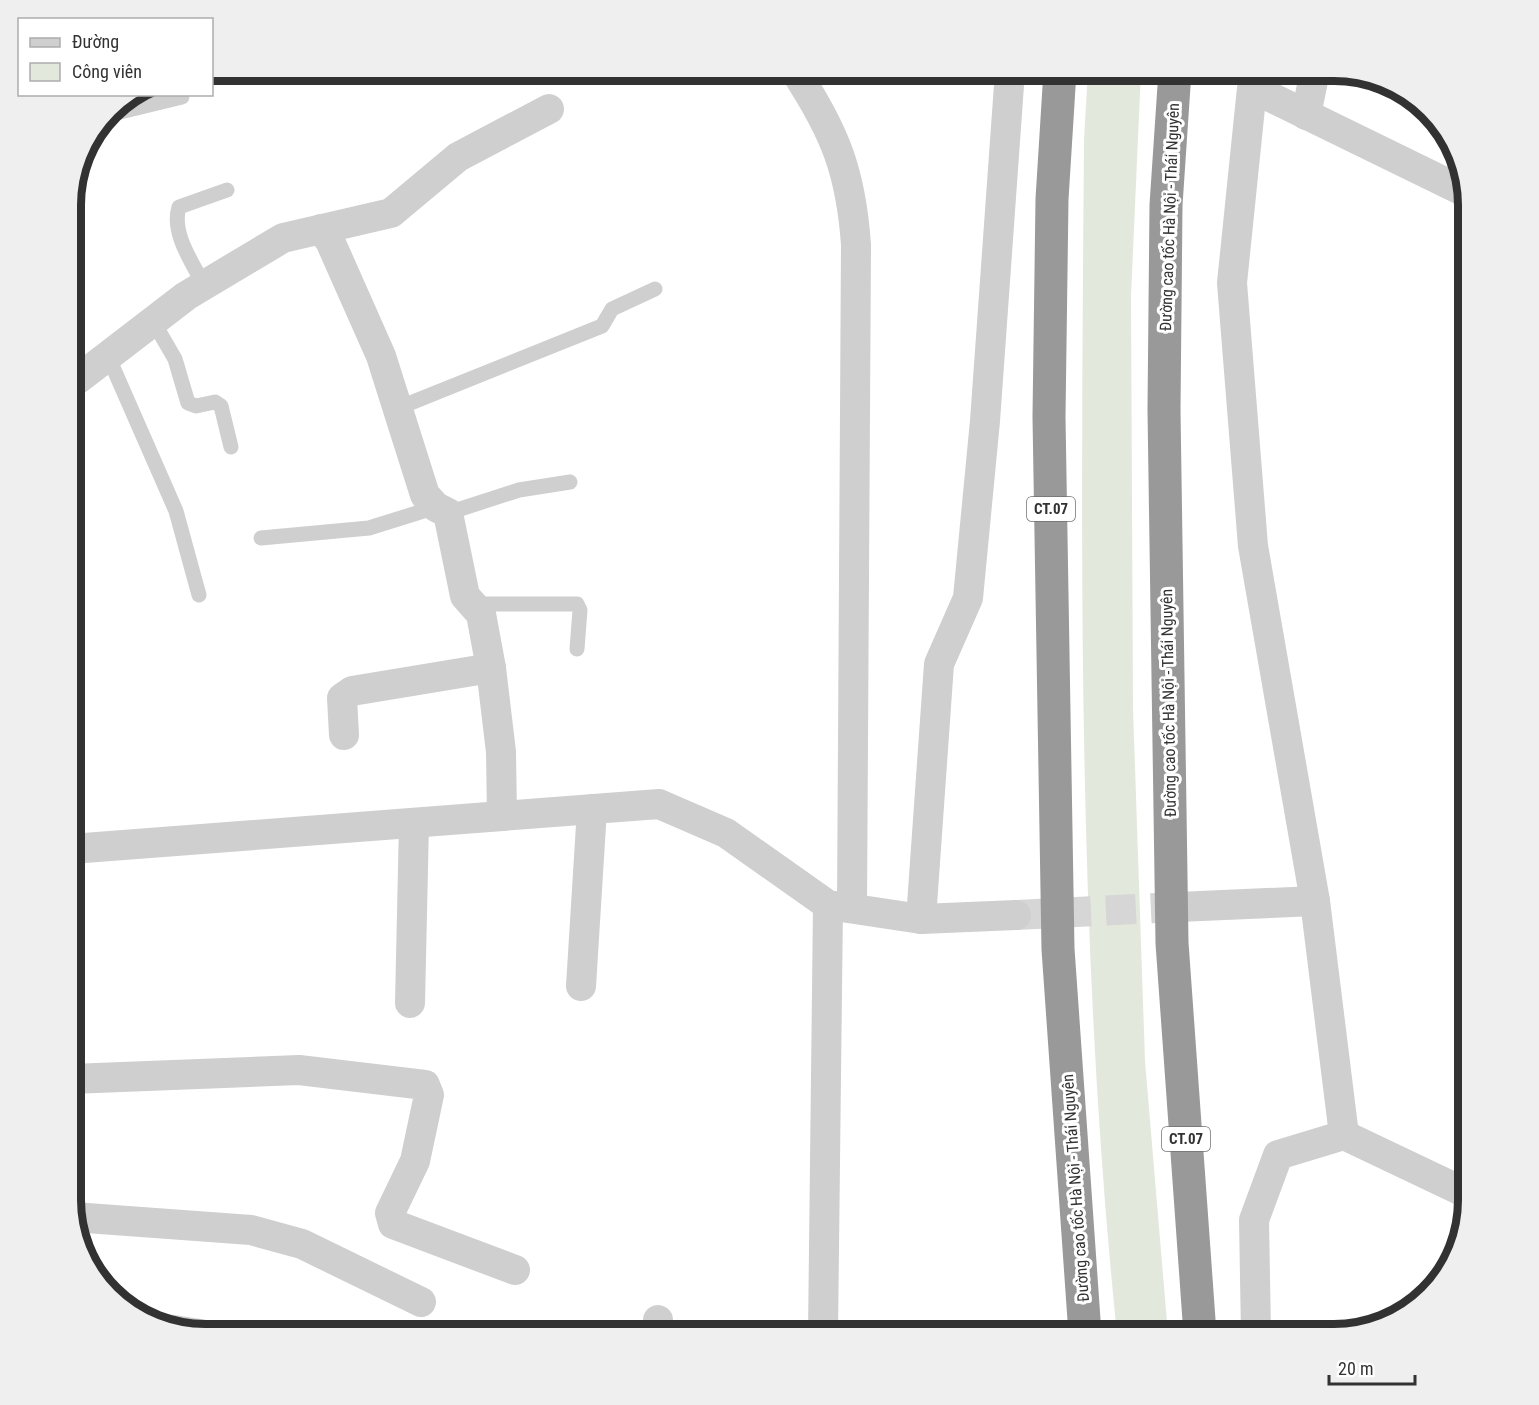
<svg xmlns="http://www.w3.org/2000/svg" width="1539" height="1405" viewBox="0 0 1539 1405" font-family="'Roboto Condensed',sans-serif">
	<rect width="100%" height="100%" fill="#fff"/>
	<path fill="#e3e8dc" d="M1088 71H1141L1131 296 1133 708 1145 1061 1168 1334H1117C1076 938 1081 538 1084 139Z"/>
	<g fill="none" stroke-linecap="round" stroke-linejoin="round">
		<polyline stroke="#d6d6d6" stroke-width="30" stroke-dasharray="30 15" stroke-linecap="butt" points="1016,915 1178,907"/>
		<g stroke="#cfcfcf" stroke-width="15">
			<polyline points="108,115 182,97"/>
			<path d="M204 285C192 262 171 233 179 207L227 190"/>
			<polyline points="153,321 175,359 188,403 196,406 215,402 221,406 231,447"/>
			<polyline points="108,356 176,511 199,595"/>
			<polyline points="398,408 602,326 612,309 655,289"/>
			<polyline points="448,513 519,490 570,482"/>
			<polyline points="261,538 369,528 436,507"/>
			<polyline points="472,604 577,604 580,610 577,649"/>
			<polyline points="144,1318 248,1334"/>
		</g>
		<g stroke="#cfcfcf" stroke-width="30">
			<path d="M795 71C835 132 851 172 856 245L852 908"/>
			<polyline points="1306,115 1315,71"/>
			<polyline points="321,229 330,241 381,356 425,495 436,507 448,513 465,596 481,614 491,668 501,752 502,816"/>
			<polyline points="71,381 78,379 186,296 283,238 391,213 458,157 549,109"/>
			<polyline points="344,735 342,698 352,691 491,668"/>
			<polyline points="71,849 659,804 726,833 828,905 921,919 1016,915"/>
			<polyline points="1178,907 1315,901"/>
			<polyline points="921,919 939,664 968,598 985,421 1010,71"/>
			<polyline points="581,986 592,809"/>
			<polyline points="410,1003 414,823"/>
			<polyline points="71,1079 299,1070 425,1085 429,1095 415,1161 390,1213 393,1224 515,1270"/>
			<polyline points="1344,1135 1315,901 1253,546 1232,283 1252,88 1467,193"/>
			<polyline points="73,1217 251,1230 302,1244 421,1302"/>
			<polyline points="656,1334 658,1320"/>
			<polyline points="823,1334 828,905"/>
			<polyline points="1256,1334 1254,1220 1278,1155 1344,1135 1468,1194"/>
		</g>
		<g stroke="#999" stroke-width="33">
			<polyline points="1060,71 1052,199 1049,417 1058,949 1085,1334"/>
			<polyline points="1175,71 1166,205 1164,410 1172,943 1200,1334"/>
		</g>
	</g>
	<g text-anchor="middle" stroke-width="6" stroke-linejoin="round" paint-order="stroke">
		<g fill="#fff" stroke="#707070" stroke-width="1.5">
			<rect x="1027" y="497" width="48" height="24" rx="4.5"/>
			<rect x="1162" y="1127" width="48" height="24" rx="4.5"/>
		</g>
		<g font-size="15" font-weight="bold" fill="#323232">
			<text x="1051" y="514">CT.07</text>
			<text x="1186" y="1144">CT.07</text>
		</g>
		<g font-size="16" fill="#323232" stroke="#fff">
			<text transform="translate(1169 217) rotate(-88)" y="6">Đường cao tốc Hà Nội - Thái Nguyên</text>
			<text transform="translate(1168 703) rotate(-91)" y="6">Đường cao tốc Hà Nội - Thái Nguyên</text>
			<text transform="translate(1075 1188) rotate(-94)" y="6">Đường cao tốc Hà Nội - Thái Nguyên</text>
		</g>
	</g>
	<path d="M0 0H1539V1405H0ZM205 81H1334A124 124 0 0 1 1458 205V1200A124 124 0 0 1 1334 1324H205A124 124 0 0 1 81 1200V205A124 124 0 0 1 205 81Z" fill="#efefef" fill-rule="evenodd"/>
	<path fill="none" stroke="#323232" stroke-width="8" d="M205 81H1334A124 124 0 0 1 1458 205V1200A124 124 0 0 1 1334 1324H205A124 124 0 0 1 81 1200V205A124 124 0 0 1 205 81Z"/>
	<rect x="18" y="18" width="195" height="78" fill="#ffffff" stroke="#adadad" stroke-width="1.5"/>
	<rect x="30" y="38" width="30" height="9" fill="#cfcfcf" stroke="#adadad" stroke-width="1.5"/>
	<text x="72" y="48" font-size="18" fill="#323232">Đường</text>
	<rect x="30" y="63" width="30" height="18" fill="#e3e8dc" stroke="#adadad" stroke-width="1.5"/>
	<text x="72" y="78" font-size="18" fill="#323232">Công viên</text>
	<path d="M1329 1375v9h86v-9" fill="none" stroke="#323232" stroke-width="3"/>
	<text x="1338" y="1375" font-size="18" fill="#323232" stroke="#ffffff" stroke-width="4.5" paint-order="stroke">20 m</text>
</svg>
